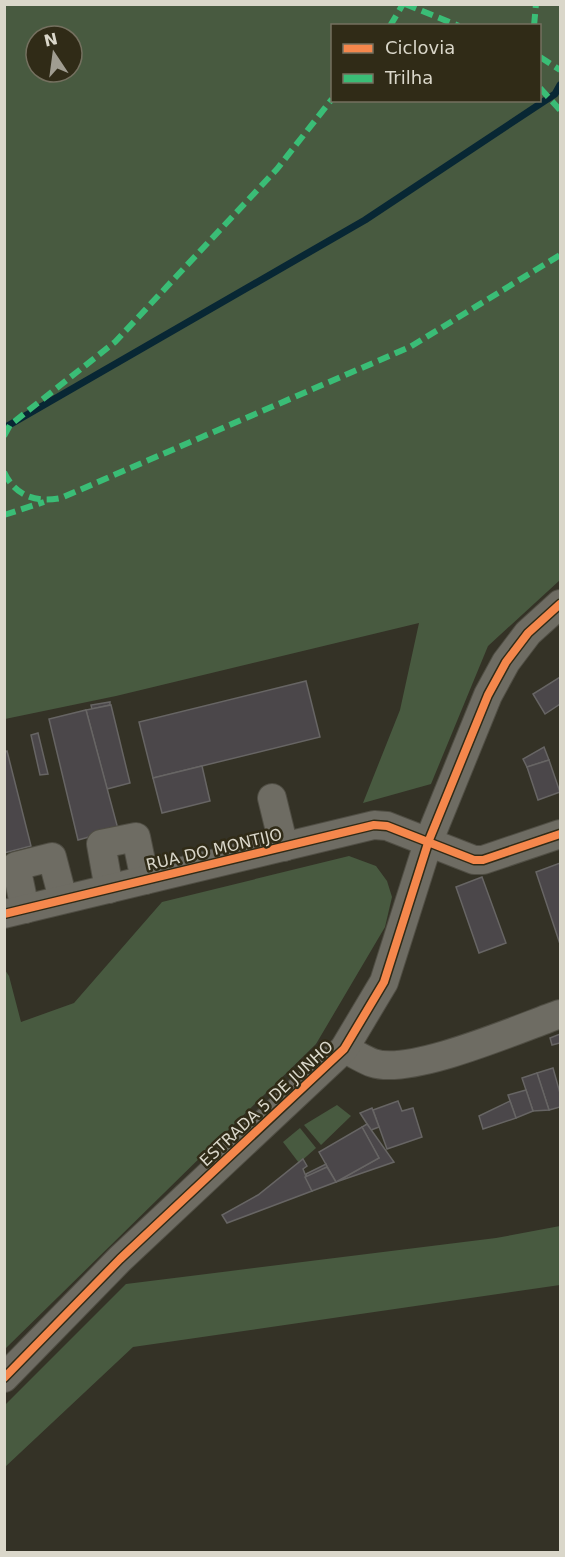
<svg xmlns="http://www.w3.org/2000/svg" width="565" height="1557" viewBox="0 0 565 1557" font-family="'DejaVu Sans',sans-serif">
	<rect width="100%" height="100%" fill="#343226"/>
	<g fill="#485a40" fill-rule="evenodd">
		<path d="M4 5H560V580L488 646 431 784 363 803 400 710 419 623 116 696 5 719ZM332 26H540V100H332ZM36 36H72V72H36Z"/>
		<polygon points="349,856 376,866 387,881 392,897 385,927 316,1044 5,1349 5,970 9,976 21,1022 74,1003 162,902"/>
		<polygon points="337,1105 351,1116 321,1145 304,1125"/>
		<polygon points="300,1128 316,1148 299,1163 283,1142"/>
		<polygon points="560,1226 560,1285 133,1347 5,1467 5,1405 126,1284 496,1238"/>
	</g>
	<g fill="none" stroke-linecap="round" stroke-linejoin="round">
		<polyline stroke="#082734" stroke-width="7" points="4,428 365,220 555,94 560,85"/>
	</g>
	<g fill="#4b474a" stroke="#676564" stroke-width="1.5">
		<polygon points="560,677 560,704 545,714 533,694"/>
		<polygon points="306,681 320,737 153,778 139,722"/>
		<polygon points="110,702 110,705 92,709 91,705"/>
		<polygon points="111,705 130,783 107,789 86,710"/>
		<polygon points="86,710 118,829 78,840 49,719"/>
		<polygon points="38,733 48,774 40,775 31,735"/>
		<polygon points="544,747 549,760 527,767 523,759"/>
		<polygon points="7,751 31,846 4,853 4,752"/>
		<polygon points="549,760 560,792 538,800 527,767"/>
		<polygon points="202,766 210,801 162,813 153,778"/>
		<polygon points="560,863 560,944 536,872"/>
		<polygon points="482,877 506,943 479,953 456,887"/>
		<polygon points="560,1034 560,1043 552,1045 550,1038"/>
		<polygon points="553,1068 560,1093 560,1107 549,1110 537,1073"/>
		<polygon points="537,1073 549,1110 533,1111 522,1078"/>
		<polygon points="526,1090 533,1111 516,1118 508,1095"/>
		<polygon points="398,1101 402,1111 413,1108 422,1137 387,1149 373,1110"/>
		<polygon points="510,1101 516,1118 483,1129 479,1116"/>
		<polygon points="372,1108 379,1127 371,1130 360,1113"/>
		<polygon points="367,1124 394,1162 336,1182 379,1158 362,1127"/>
		<polygon points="362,1127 379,1158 336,1182 319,1152"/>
		<polygon points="303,1159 307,1166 303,1169 312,1191 227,1223 222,1215 258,1195"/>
		<polygon points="326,1164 327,1167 307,1177 306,1174"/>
		<polygon points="327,1167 336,1182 312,1191 305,1177"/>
	</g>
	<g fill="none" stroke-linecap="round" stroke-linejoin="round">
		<g stroke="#504e44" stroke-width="30">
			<g id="minor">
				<polyline points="272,798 284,847"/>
				<polyline points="109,889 101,844 136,837 145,880"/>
				<polyline points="25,909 16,866 52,857 63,899"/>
				<polyline points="4,914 374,825 387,826 474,860 483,860 560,834"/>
				<path d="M344 1049C354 1053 364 1060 373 1063 411 1076 520 1028 560 1014"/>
				<polyline points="4,1378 120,1259 344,1049 384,982 429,840 488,695 506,662 528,633 560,604"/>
			</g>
		</g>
		<use href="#minor" stroke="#6e6c63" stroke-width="28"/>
		<g stroke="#3abd76" stroke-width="6" stroke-dasharray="12 6" stroke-linecap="butt">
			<polyline points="405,4 459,26"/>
			<polyline points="390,26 403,4"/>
			<polyline points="534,26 536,4"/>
			<polyline points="540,57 560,70"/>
			<polyline points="540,88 560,110"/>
			<polyline points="4,436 10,425 115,342 277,169 332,99"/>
			<path d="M4 472C15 496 36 503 61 498L410 347 560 255"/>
			<polyline points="4,515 44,502"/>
		</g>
		<g stroke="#302b17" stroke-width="11">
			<g id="cycleway">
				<polyline points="4,914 374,825 387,826 474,860 483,860 560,834"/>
				<polyline points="4,1378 120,1259 344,1049 384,982 429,840 488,695 506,662 528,633 560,604"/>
			</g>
		</g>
		<use href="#cycleway" stroke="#f5874c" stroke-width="8"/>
	</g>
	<g text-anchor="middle" stroke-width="5" stroke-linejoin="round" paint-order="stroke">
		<g font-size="16" fill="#dad7ca" stroke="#302b17">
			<text transform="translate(214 849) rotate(-13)" y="6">RUA DO MONTIJO</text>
			<text transform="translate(266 1103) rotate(-43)" y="6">ESTRADA 5 DE JUNHO</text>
		</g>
	</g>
	<rect width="565" height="1557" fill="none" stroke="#dad7ca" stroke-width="12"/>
	<rect x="331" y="24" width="210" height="78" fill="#302b17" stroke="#74705f" stroke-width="1.5"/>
	<rect x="343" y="44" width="30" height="9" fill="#f5874c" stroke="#74705f" stroke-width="1.5"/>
	<text x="385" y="54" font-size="18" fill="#dad7ca">Ciclovia</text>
	<rect x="343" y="74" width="30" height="9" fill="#3abd76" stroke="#74705f" stroke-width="1.5"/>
	<text x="385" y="84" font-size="18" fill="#dad7ca">Trilha</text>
	<g transform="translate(54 54) rotate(347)"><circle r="28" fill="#302b17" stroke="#74705f" stroke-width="1.5"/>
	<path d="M0-4.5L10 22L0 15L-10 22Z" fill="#a09d91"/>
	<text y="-9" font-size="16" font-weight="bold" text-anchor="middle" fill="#dad7ca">N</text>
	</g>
</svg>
